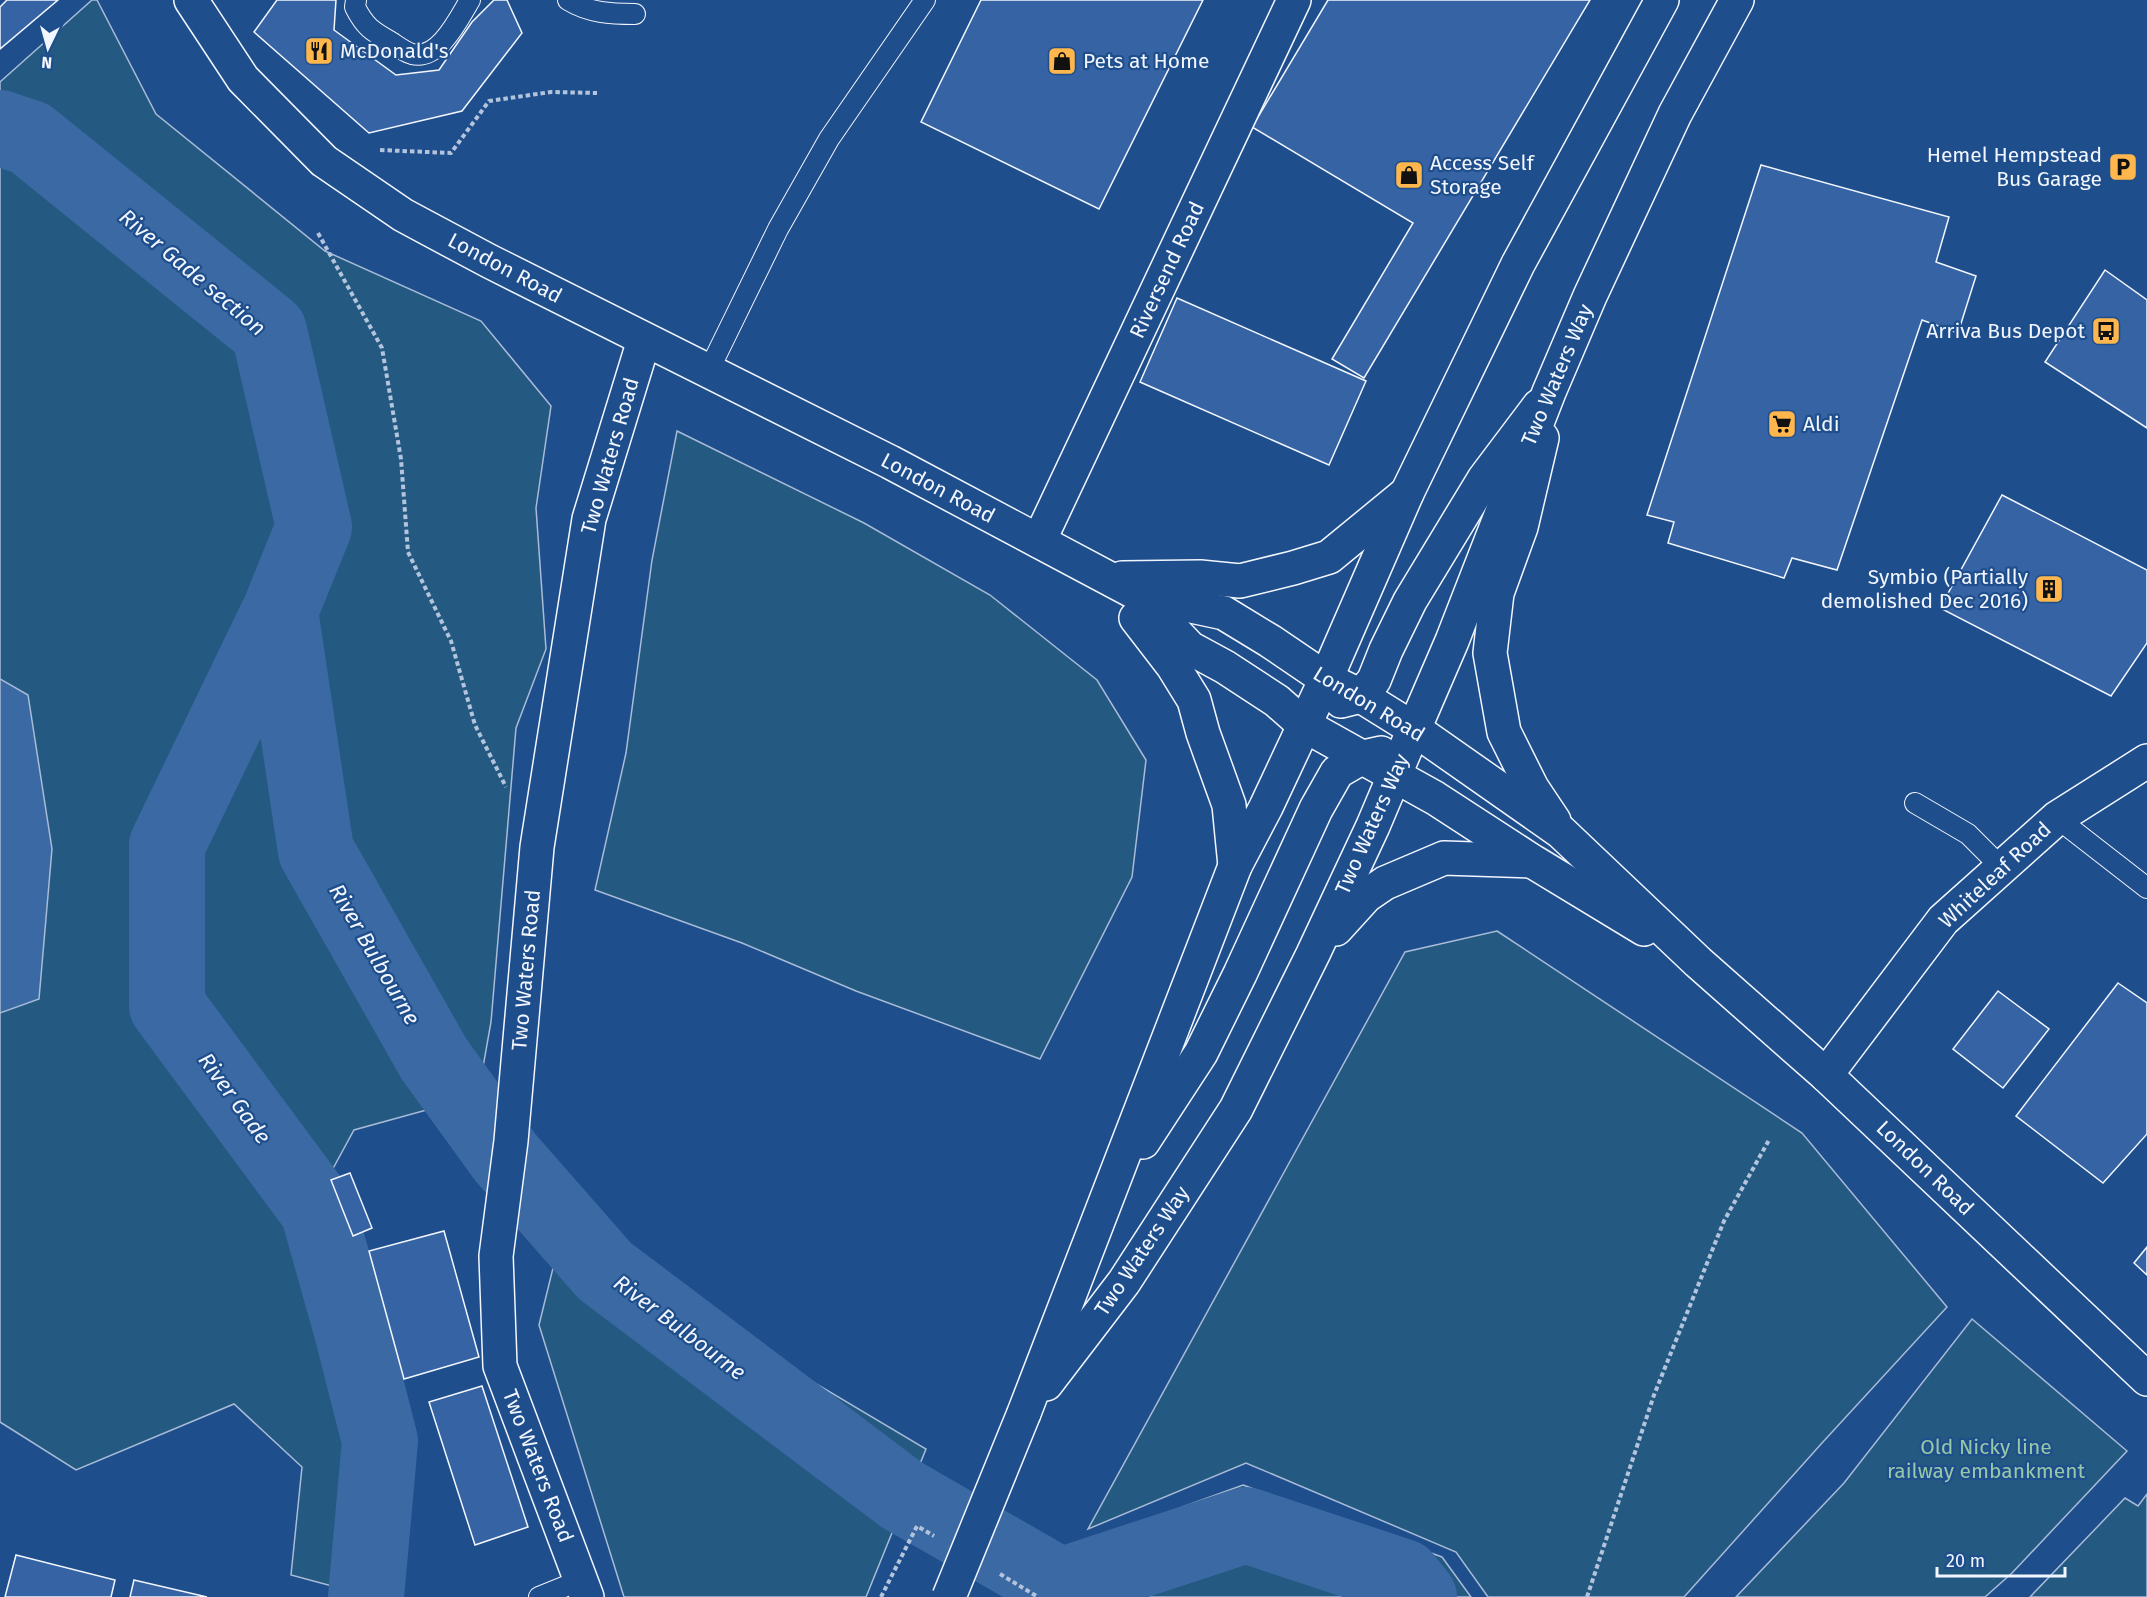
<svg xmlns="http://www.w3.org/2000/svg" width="2147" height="1597" viewBox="0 0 2147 1597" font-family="'Fira Sans',sans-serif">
	<rect width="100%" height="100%" fill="#1f4e8c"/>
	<g fill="#245a82" stroke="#a8bbd7" stroke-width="1.5">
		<polygon points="92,0 97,0 156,114 325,251 481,321 551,406 536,508 546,649 516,728 491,1022 477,1101 478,1121 430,1109 354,1130 311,1209 370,1439 358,1593 291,1575 302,1467 234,1404 76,1470 0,1422 0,82"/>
		<polygon points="677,431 864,523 990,595 1097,680 1146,760 1132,877 1040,1059 856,991 742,943 595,890 626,753 652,560"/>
		<polygon points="1497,931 1802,1133 1947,1307 1822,1443 1684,1597 1488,1597 1456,1552 1246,1463 1088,1529 1405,952"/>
		<polygon points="569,1203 749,1344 926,1449 866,1597 624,1597 539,1325"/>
		<polygon points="1972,1319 2127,1451 2012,1573 1985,1597 1736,1597 1844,1483"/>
		<polygon points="1243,1485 1442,1557 1471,1597 1030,1597 1052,1589 1058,1552"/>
		<polygon points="2147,1494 2147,1597 2030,1597 2125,1498 2138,1506"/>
	</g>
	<polygon fill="#3b69a3" stroke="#a8bbd7" stroke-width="1.5" points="0,679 28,695 52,849 39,999 0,1013"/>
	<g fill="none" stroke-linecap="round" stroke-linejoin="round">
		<g stroke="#3b69a3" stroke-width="76">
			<polyline points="0,128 30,138 269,331 314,527 280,611 167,845 167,1006 318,1210 351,1327 380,1441 366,1597"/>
			<polyline points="280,611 316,851 434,1059 505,1157 605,1271 902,1495 1060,1586 1246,1525 1403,1577 1419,1597"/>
		</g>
	</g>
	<g fill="#3563a3" stroke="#f2f6ff" stroke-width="1.5">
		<polygon points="7,0 58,0 0,49 0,7"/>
		<polygon points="277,0 336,0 334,30 396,75 439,70 472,22 494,0 507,0 522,33 462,111 369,133 254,32"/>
		<polygon points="981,0 1203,0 1099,209 921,122"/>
		<polygon points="1328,0 1590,0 1364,378 1332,359 1413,223 1252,127"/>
		<polygon points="1761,165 1949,217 1936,262 1976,276 1958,333 1922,320 1837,570 1792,558 1784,578 1668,543 1674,522 1647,515"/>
		<polygon points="2105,270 2147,300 2147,428 2045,362"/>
		<polygon points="1177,298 1366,381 1329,465 1140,382"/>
		<polygon points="2002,495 2147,570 2147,643 2111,696 1940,608"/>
		<polygon points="2118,983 2147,1003 2147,1134 2103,1183 2016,1116"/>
		<polygon points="1998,991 2049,1029 2003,1088 1953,1049"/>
		<polygon points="350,1173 372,1228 353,1236 331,1180"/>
		<polygon points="444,1231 479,1357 404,1379 369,1251"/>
		<polygon points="2147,1247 2147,1275 2134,1263"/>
		<polygon points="482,1386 528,1527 475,1545 429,1402"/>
		<polygon points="16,1555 115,1580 111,1597 5,1597"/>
		<polygon points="134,1580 207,1597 130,1597"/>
	</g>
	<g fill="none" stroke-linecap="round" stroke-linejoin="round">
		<g stroke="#f2f6ff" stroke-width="22">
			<g id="service">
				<path d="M356 0 355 7C365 27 372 31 391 42 397 46 405 52 412 54 439 61 459 18 470 0"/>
				<path d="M568 0C589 13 611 14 635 14"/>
				<polyline points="708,372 778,229 829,139 925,0"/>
				<polyline points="1915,803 1968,834 2001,867"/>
				<polyline points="2057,818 2147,888"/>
				<polyline points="539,1597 581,1580"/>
			</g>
		</g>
		<g stroke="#f2f6ff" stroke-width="36">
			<g id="minor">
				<polyline points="1039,541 1294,0"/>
				<polyline points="1826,1075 1943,920 2057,818 2147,761"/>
				<polyline points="587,1597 500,1366 496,1256 511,1141 537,847 589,519 644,340"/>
			</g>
		</g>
		<g stroke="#f2f6ff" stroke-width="36">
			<g id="primary">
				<polyline points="191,0 243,79 324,161 403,215 489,261 890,462 1140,595 1224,613 1270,641 1326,679 1361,696 1414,729 1561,832 1698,962 1826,1075 2147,1379"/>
				<polyline points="1542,438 1521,527 1497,593 1490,653 1504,732 1532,788 1554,821"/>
				<polyline points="1122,578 1200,577 1240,581 1293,568 1329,557 1407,493"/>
				<polyline points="1140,595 1190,648 1225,667 1277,701 1304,725 1435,798 1532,861 1644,929"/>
				<polyline points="1136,618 1173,666 1194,700 1203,733 1229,805 1235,866"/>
				<polyline points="1341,701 1361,696 1374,680 1386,650 1410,601 1484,479 1539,406"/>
				<polyline points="1336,929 1366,896 1385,883 1444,858 1530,861"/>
				<polyline points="1143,1142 1201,1053 1240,974 1316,809 1337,772 1363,757 1381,753"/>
				<polyline points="1046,1384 1124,1282 1236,1109 1313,954 1373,826 1414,729"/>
				<polyline points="1024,1413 1235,866 1266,807 1326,679"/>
			</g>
		</g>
		<g stroke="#f2f6ff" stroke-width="36">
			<g id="trunk">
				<polyline points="1326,679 1407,493 1518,264 1662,0"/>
				<polyline points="1414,729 1452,641 1549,392 1590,296 1675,114 1737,0"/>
			</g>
		</g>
		<g stroke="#b3c4dc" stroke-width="4" stroke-dasharray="4.5 3" stroke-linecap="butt">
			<polyline points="380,150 451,153 489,101 551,92 597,93"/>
			<polyline points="318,233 382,348 401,459 408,552 451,641 475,725 506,787"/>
			<polyline points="1000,1574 1038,1597"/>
			<polyline points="881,1597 917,1526 934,1536"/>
			<polyline points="1587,1597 1654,1395 1724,1221 1769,1140"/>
		</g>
		<use href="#service" stroke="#1f4e8c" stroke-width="20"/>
		<use href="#minor" stroke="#1f4e8c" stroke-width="33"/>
		<use href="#primary" stroke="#1f4e8c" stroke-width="33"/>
		<use href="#trunk" stroke="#1f4e8c" stroke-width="33"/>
		<g stroke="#f2f6ff" stroke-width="36" stroke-linecap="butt">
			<polyline id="primary-bridge" points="949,1597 1024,1413"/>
		</g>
		<use href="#primary-bridge" stroke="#1f4e8c" stroke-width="33"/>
	</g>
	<defs>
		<g id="restaurant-square" transform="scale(1.5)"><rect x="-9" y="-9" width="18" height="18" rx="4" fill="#ffb74d" stroke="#1f4e8c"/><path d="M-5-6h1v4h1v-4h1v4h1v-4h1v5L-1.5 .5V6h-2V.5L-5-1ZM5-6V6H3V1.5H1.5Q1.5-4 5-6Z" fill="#111"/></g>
		<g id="shop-square" transform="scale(1.5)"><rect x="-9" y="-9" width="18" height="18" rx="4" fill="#ffb74d" stroke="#1f4e8c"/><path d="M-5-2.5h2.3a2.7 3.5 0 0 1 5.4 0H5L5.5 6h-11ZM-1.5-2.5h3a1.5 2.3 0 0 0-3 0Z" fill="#111"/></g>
		<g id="parking-square" transform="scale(1.5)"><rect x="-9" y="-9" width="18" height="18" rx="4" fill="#ffb74d" stroke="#1f4e8c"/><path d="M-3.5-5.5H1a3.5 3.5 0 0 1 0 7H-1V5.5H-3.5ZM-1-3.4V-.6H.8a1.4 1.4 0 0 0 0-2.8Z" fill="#111"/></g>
		<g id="bus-square" transform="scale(1.5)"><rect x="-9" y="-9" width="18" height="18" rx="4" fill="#ffb74d" stroke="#1f4e8c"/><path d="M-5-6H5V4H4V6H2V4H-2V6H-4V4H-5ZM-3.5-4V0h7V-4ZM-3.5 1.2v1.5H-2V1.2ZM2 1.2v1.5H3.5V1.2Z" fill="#111"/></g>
		<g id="supermarket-square" transform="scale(1.5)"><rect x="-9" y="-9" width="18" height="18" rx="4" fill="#ffb74d" stroke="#1f4e8c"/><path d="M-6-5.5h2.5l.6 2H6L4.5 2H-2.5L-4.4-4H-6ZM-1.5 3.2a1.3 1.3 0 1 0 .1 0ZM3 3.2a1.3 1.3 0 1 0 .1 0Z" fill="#111"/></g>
		<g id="building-square" transform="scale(1.5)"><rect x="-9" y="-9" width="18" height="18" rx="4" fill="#ffb74d" stroke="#1f4e8c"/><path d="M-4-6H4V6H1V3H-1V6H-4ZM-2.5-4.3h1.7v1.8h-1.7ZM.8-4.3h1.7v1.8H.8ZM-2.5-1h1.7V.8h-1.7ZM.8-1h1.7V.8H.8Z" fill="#111"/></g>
	</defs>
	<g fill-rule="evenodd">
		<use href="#restaurant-square" x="319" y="51"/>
		<use href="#shop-square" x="1062" y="61"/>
		<use href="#parking-square" x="2123" y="167"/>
		<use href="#shop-square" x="1409" y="175"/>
		<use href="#bus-square" x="2106" y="331"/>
		<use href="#supermarket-square" x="1782" y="424"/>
		<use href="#building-square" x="2049" y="589"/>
	</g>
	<g text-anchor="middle" stroke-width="4.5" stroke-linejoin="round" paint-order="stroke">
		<g font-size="21" fill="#f2f6ff" stroke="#1f4e8c" text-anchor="start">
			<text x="340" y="58">McDonald's</text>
			<text x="1083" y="68">Pets at Home</text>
			<text x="2102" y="162" text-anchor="end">Hemel Hempstead<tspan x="2102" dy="24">Bus Garage</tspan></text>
			<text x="1430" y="170">Access Self<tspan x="1430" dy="24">Storage</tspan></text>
			<text x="2085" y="338" text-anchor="end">Arriva Bus Depot</text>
			<text x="1803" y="431">Aldi</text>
			<text x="2028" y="584" text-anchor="end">Symbio (Partially<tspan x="2028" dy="24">demolished Dec 2016)</tspan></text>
		</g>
		<g font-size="21" fill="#f2f6ff" stroke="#1f4e8c">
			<text transform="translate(505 268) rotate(28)" y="7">London Road</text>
			<text transform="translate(1167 270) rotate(-65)" y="7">Riversend Road</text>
			<text transform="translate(1557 375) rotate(-67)" y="7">Two Waters Way</text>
			<text transform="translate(610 456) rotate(-74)" y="7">Two Waters Road</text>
			<text transform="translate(938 488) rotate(28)" y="7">London Road</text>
			<text transform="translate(1369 704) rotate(31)" y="7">London Road</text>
			<text transform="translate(1372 824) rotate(-66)" y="7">Two Waters Way</text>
			<text transform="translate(1995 875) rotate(-43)" y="7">Whiteleaf Road</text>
			<text transform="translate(526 970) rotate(-85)" y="7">Two Waters Road</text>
			<text transform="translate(1925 1168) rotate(44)" y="7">London Road</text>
			<text transform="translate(1142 1251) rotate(-56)" y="7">Two Waters Way</text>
			<text transform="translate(538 1466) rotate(69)" y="7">Two Waters Road</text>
		</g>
		<g font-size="21" fill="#97c8a6" stroke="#1f4e8c">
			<text x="1986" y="1454">Old Nicky line<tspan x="1986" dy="24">railway embankment</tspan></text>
		</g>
		<g font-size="22" font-style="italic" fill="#f2f6ff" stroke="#1f4e8c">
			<text transform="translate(193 272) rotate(40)" y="8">River Gade section</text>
			<text transform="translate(375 954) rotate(60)" y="8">River Bulbourne</text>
			<text transform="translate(235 1098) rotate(54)" y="8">River Gade</text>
			<text transform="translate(680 1327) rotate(37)" y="8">River Bulbourne</text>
		</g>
	</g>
	<g transform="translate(48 48) rotate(185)" stroke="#1f4e8c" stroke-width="4.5" paint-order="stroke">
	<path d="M0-4.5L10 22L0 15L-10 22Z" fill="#f2f6ff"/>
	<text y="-9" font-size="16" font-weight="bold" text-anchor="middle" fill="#f2f6ff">N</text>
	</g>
	<path d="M1937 1567v9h128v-9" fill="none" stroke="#f2f6ff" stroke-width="3"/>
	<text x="1946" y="1567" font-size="18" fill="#f2f6ff" stroke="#1f4e8c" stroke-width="4.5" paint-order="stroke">20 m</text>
</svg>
